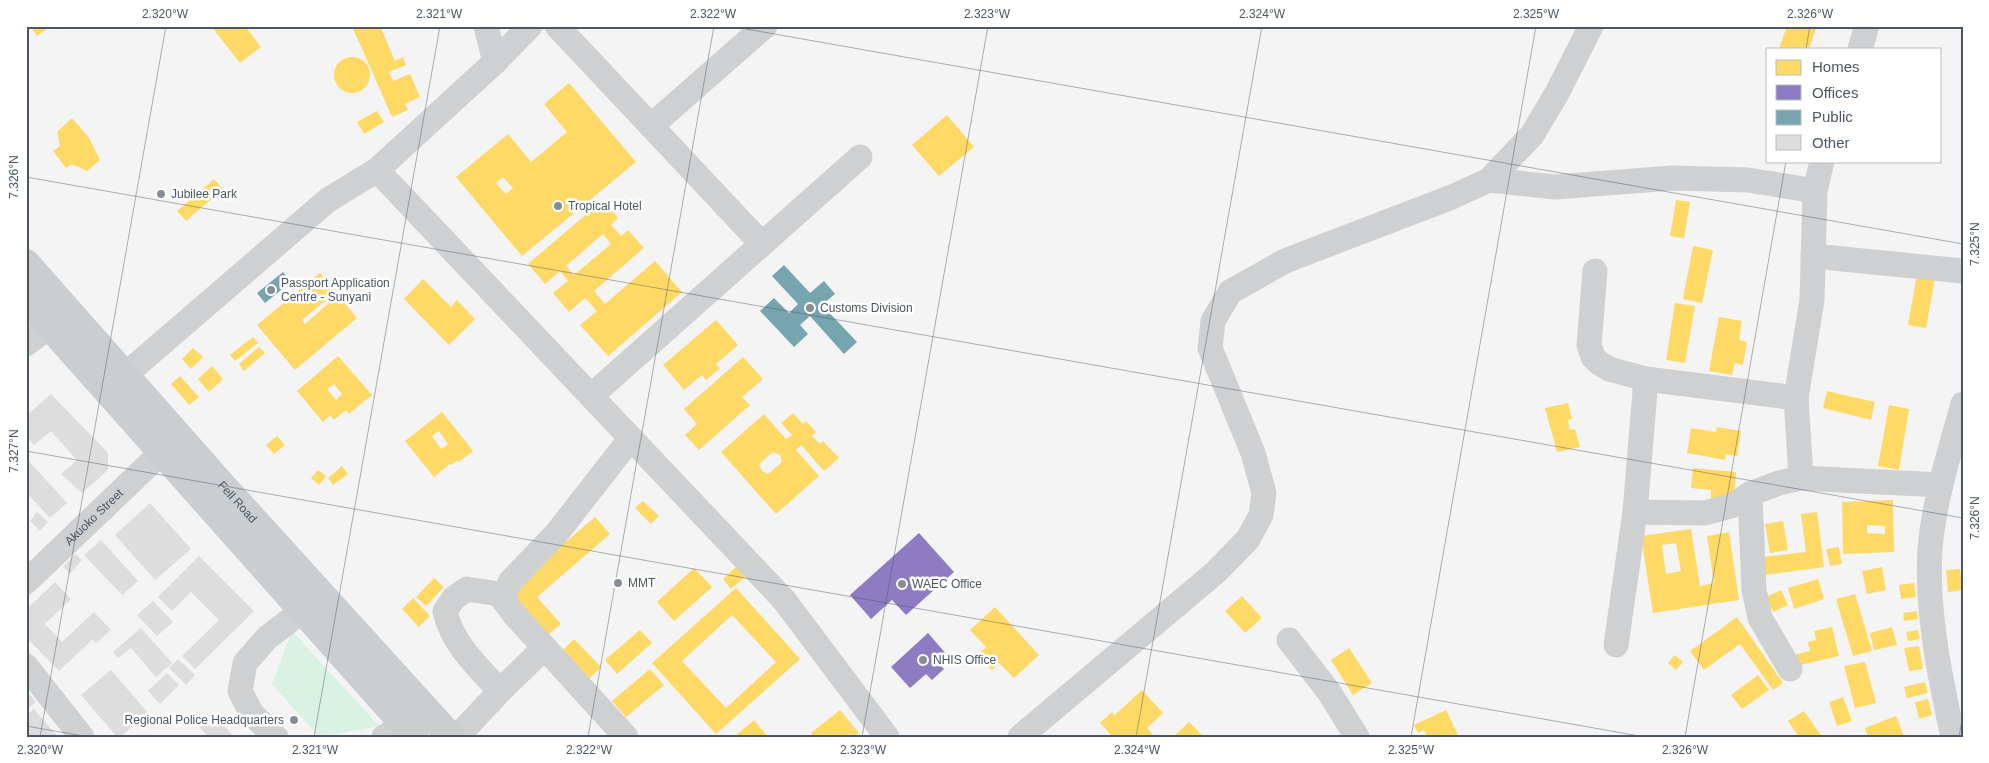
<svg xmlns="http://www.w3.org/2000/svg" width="1989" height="763" viewBox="0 0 1989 763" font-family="Arial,sans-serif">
	<rect width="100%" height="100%" fill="#f4f4f4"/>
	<polygon fill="#d9f2e3" points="292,631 379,726 319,737 272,684"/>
	<g fill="#ffd966" fill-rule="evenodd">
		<polygon points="30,26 51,26 37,36"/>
		<polygon points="211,26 245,26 261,47 240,63"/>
		<polygon points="352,26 380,26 395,61 403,57 406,65 389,72 393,81 410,74 420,97 405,104 408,110 392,117"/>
		<polygon points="1787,26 1817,26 1809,49 1779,49"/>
		<circle cx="352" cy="75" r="18"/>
		<path d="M569 83 636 162 522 256 456 177 508 134 531 162 567 132 544 104ZM503 177 513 188 506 194 496 183Z"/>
		<polygon points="377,111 384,122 364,134 357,122"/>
		<polygon points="947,115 974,147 939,176 912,145"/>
		<polygon points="72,118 89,138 100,160 87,171 72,164 66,168 53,151 60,146 57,132"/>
		<polygon points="214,179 223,189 186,221 177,211"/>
		<path d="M603 200 618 218 611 225 621 236 628 230 644 248 594 291 605 304 655 261 682 292 608 356 580 325 597 311 585 298 569 312 553 293 568 281 560 271 545 284 528 264ZM603 234 611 244 574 275 566 266Z"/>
		<polygon points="1676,200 1690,202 1684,238 1670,236"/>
		<polygon points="1693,246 1713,250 1702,303 1683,299"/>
		<polygon points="320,273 336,292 302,320 305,324 338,295 357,318 295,370 257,325"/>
		<polygon points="1917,274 1935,278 1926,328 1908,325"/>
		<polygon points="423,279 451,307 457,300 475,319 449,345 404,299"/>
		<polygon points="1675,303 1695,306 1685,363 1666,360"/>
		<polygon points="1719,317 1742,321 1739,340 1747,342 1743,365 1735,363 1732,375 1709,371"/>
		<polygon points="716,320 738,345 716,364 720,368 706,380 702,375 684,390 663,365"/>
		<polygon points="253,337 258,343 235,361 230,355"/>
		<polygon points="259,347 265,353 244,371 239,364"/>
		<polygon points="193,348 203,357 191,369 182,359"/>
		<path d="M338 356 372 395 349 414 346 410 334 420 330 415 323 422 297 391ZM334 384 342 394 336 400 327 389Z"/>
		<polygon points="743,357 763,379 742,397 750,405 699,450 685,435 697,424 684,409"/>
		<polygon points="212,366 223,379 209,392 198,379"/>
		<polygon points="180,376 199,397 189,405 171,384"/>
		<polygon points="1827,391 1875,402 1871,420 1823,408"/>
		<polygon points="1568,403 1572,419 1568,420 1570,430 1575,429 1580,447 1557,452 1545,408"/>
		<polygon points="1889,405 1909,409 1899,470 1878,466"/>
		<path d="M442 412 473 451 459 462 457 461 451 465 450 464 434 477 405 441ZM439 431 448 444 441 449 432 436Z"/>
		<path d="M793 413 803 424 806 421 816 432 812 436 820 444 823 441 839 458 824 471 801 445 796 450 819 476 776 514 721 452 764 414 786 439 792 435 781 423ZM773 452 780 455 782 462 768 474 762 471 759 464Z"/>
		<polygon points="1717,427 1741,431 1737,456 1726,454 1725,460 1687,453 1691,428 1716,432"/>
		<polygon points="277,436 285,445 274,454 266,445"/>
		<polygon points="342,466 348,474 333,485 328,478"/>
		<polygon points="1693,468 1736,472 1734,500 1711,498 1711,490 1691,488"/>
		<polygon points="318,470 326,476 319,485 311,478"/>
		<path d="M1893 500 1894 552 1843 554 1842 502ZM1867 525 1885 526V534L1867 533Z"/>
		<polygon points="643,501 659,516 651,524 635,508"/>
		<polygon points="1817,512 1824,567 1765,575 1762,557 1806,552 1801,514"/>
		<polygon points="595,517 610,534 537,597 561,624 548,635 509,591"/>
		<polygon points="1783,521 1788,550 1770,553 1765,524"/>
		<path d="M1691 529 1700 586 1714 583 1707 536 1729 532 1739 600 1653 613 1641 536ZM1676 543 1681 571 1666 574 1662 545Z"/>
		<polygon points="1839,547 1842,564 1830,566 1826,549"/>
		<polygon points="738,565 747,575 731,589 723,579"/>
		<polygon points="1882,567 1886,590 1867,594 1862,571"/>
		<polygon points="694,568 712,587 674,621 657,602"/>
		<polygon points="1960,569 1963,590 1948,592 1946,570"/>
		<polygon points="434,578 444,587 426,606 416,597"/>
		<polygon points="1818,579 1824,599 1794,609 1788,588"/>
		<polygon points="1914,583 1916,597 1901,599 1899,585"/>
		<path d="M736 588 800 659 716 734 652 663ZM732 615 776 662 726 708 682 661Z"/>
		<polygon points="1781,590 1788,605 1773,612 1766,597"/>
		<polygon points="1855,594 1872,651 1853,656 1836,599"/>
		<polygon points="1242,596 1262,618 1245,633 1225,611"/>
		<polygon points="413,598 430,616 419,627 402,609"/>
		<polygon points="995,607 1039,655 1014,678 999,663 992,670 978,655 986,647 970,630"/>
		<polygon points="1917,611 1918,619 1904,621 1903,613"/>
		<polygon points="1737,617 1783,683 1773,690 1740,644 1704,670 1690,651"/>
		<polygon points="1832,627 1839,656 1796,666 1793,655 1810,651 1808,642 1816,640 1814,631"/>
		<polygon points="1892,627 1897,645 1874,650 1870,633"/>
		<polygon points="640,630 652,643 617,674 605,660"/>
		<polygon points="1918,630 1920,639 1908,641 1906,632"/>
		<polygon points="574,639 601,667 589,679 562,651"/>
		<polygon points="1919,646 1923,669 1909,671 1904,648"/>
		<polygon points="1349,648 1372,683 1353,695 1331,660"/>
		<polygon points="1675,655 1683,662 1676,670 1668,663"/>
		<polygon points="1865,662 1876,703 1855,708 1844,666"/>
		<polygon points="650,669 664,685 626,717 612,701"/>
		<polygon points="1758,675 1769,690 1742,709 1731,695"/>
		<polygon points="1925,682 1928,693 1907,698 1904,687"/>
		<polygon points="1142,690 1163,713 1147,728 1155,737 1113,737 1100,723 1112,712 1115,715"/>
		<polygon points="1843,697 1852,721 1837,726 1829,702"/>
		<polygon points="1928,699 1932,715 1919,719 1915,702"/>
		<polygon points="840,710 859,733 854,737 814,737 811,733"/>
		<polygon points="1446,710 1459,737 1427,737 1424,730 1418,733 1414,725"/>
		<polygon points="1804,711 1822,737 1799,737 1788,721"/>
		<polygon points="1896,716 1904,737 1868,737 1865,728"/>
		<polygon points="754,720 768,737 734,737"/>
		<polygon points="1189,722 1204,737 1173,737"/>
	</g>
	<g fill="#8e7cc3">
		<polygon points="919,533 954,572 906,615 892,600 871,619 850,595"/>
		<polygon points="928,633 947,655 938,663 944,669 932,680 926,674 910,688 891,667"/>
	</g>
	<g fill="#76a5af">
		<polygon points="784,265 810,293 824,281 835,294 822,305 857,342 844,354 810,316 800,325 808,334 794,347 760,311 774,298 789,313 798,304 772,276"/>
		<polygon points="283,272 291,282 265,303 257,293"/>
	</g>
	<g fill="#ddddde">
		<polygon points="51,394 108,453 108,470 82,493 61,474 77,460 51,431 34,445 26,435 26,416"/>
		<polygon points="26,458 67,503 50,518 26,492"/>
		<polygon points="150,503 191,549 155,580 115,535"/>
		<polygon points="37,512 48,522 40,531 30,521"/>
		<polygon points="101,540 138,581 122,595 84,555"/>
		<polygon points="75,554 82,560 70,574 63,567"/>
		<polygon points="199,556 254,611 195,669 182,656 219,620 191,592 172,611 158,597"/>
		<polygon points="55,582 71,599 45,624 62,642 94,612 111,630 96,643 93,639 59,671 26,637 26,610"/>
		<polygon points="153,601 173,622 157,636 137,615"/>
		<polygon points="141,628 172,663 156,677 131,648 118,658 113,652"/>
		<polygon points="178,659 195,675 186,685 169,668"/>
		<polygon points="111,670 148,713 120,737 117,737 81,695"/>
		<polygon points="167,673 179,685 160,704 148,691"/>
		<polygon points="26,690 36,702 26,710"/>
		<polygon points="34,709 58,737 26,735 26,715"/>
		<polygon points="213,712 234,737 208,737 198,725"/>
	</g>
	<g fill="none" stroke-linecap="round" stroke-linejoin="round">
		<g stroke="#ced0d2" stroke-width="25">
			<polyline points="486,26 495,62"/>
			<polyline points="557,26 762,244"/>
			<polyline points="1860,49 1867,26"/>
			<polyline points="651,126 765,26"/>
			<polyline points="377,170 784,600 887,737"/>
			<polyline points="1489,180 1555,187 1672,178 1748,180 1815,191"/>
			<polyline points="1813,256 1963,271"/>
			<polyline points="1595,271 1589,345 1593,357 1599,363 1609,369 1646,379 1796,398"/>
			<polyline points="26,344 50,326"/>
			<polyline points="125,375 328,200 377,170 495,62 530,26"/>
			<polyline points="591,396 860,157"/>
			<polyline points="1801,478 1796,398 1812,300 1815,191 1822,161"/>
			<polyline points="1750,494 1754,590 1760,618 1790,669"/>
			<polyline points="1635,512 1705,513 1731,506 1750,494 1779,483 1801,478 1941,485"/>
			<path id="s1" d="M26 582 161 453"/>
			<polyline points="1289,640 1329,692 1357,737"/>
			<polyline points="1616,645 1635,512 1646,379"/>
			<polyline points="26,666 82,737"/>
			<path d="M500 691C478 667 452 644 445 611L454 598 467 589 505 595"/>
			<polyline points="276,737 252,714 240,691 245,663 267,638 302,611"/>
			<polyline points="384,737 404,725"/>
			<polyline points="457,737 500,691 544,648"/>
			<polyline points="626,737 514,614 504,601 507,588 510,582 556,534 631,438"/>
			<polyline points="1020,737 1216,572 1248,539 1261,515 1264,493 1253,453 1210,348 1213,321 1230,292 1285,261 1452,197 1489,180 1532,135 1557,93 1591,26"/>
			<path d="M1953 737C1940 678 1926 609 1930 549 1934 500 1950 451 1963 404"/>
		</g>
		<g stroke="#caced1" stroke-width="28">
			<path id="s2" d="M26 263 223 486 451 737"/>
			<polyline points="26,300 415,737"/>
		</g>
	</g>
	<path fill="none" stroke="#4a5661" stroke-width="1" stroke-opacity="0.45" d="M729 26 1963 244M1806 49 1810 26M26 177 1963 518M26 451 1645 737M26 726 89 737M40 737 166 26M314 737 440 26M588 737 714 26M862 737 988 26M1136 737 1262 26M1411 737 1536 26M1685 737 1786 161M1959 737 1963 714"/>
	<g fill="#868d94" stroke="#fff" stroke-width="2">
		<circle cx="161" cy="194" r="5"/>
		<circle cx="558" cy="206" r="5"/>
		<circle cx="271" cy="290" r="5"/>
		<circle cx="810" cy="308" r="5"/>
		<circle cx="618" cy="583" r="5"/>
		<circle cx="902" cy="584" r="5"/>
		<circle cx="923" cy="660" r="5"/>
		<circle cx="294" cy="720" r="5"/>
	</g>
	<g text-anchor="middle" stroke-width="5" stroke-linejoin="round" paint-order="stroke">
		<g font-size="12" fill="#4a5661" stroke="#fff" text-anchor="start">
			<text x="171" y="198">Jubilee Park</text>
			<text x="568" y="210">Tropical Hotel</text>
			<text x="281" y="287">Passport Application<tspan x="281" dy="14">Centre - Sunyani</tspan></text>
			<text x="820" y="312">Customs Division</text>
			<text x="628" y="587">MMT</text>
			<text x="912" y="588">WAEC Office</text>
			<text x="933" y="664">NHIS Office</text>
			<text x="284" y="724" text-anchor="end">Regional Police Headquarters</text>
		</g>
		<g font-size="12" fill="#4a5661" stroke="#fff">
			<text dy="4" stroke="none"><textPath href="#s2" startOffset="319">Fell Road</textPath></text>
			<text dy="4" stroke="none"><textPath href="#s1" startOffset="94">Akuoko Street</textPath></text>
		</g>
	</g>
	<rect width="1989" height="763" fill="none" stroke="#ffffff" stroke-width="55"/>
	<rect x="1766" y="48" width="175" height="115" fill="#ffffff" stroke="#b7bbc0"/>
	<rect x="1776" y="60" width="25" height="15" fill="#ffd966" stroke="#b7bbc0"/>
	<text x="1812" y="72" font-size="15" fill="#4a5661">Homes</text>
	<rect x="1776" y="85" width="25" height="15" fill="#8e7cc3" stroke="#b7bbc0"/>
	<text x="1812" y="98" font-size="15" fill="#4a5661">Offices</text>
	<rect x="1776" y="110" width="25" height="15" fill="#76a5af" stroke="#b7bbc0"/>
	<text x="1812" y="122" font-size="15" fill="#4a5661">Public</text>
	<rect x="1776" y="135" width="25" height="15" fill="#ddddde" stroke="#b7bbc0"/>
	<text x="1812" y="148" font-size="15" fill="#4a5661">Other</text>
	<rect x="28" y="28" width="1934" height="708" fill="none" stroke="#4a5661" stroke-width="2"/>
	<g font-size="12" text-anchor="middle" fill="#4a5661">
		<text x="165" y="18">2.320°W</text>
		<text x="439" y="18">2.321°W</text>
		<text x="713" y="18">2.322°W</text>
		<text x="987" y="18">2.323°W</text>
		<text x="1262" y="18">2.324°W</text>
		<text x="1536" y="18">2.325°W</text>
		<text x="1810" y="18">2.326°W</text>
		<text transform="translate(14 177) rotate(-90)" y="4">7.326°N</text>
		<text transform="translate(1975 244) rotate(-90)" y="4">7.325°N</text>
		<text transform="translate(14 451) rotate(-90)" y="4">7.327°N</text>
		<text transform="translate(1975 518) rotate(-90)" y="4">7.326°N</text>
		<text x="40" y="754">2.320°W</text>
		<text x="315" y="754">2.321°W</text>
		<text x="589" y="754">2.322°W</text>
		<text x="863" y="754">2.323°W</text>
		<text x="1137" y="754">2.324°W</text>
		<text x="1411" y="754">2.325°W</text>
		<text x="1685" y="754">2.326°W</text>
	</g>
</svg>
